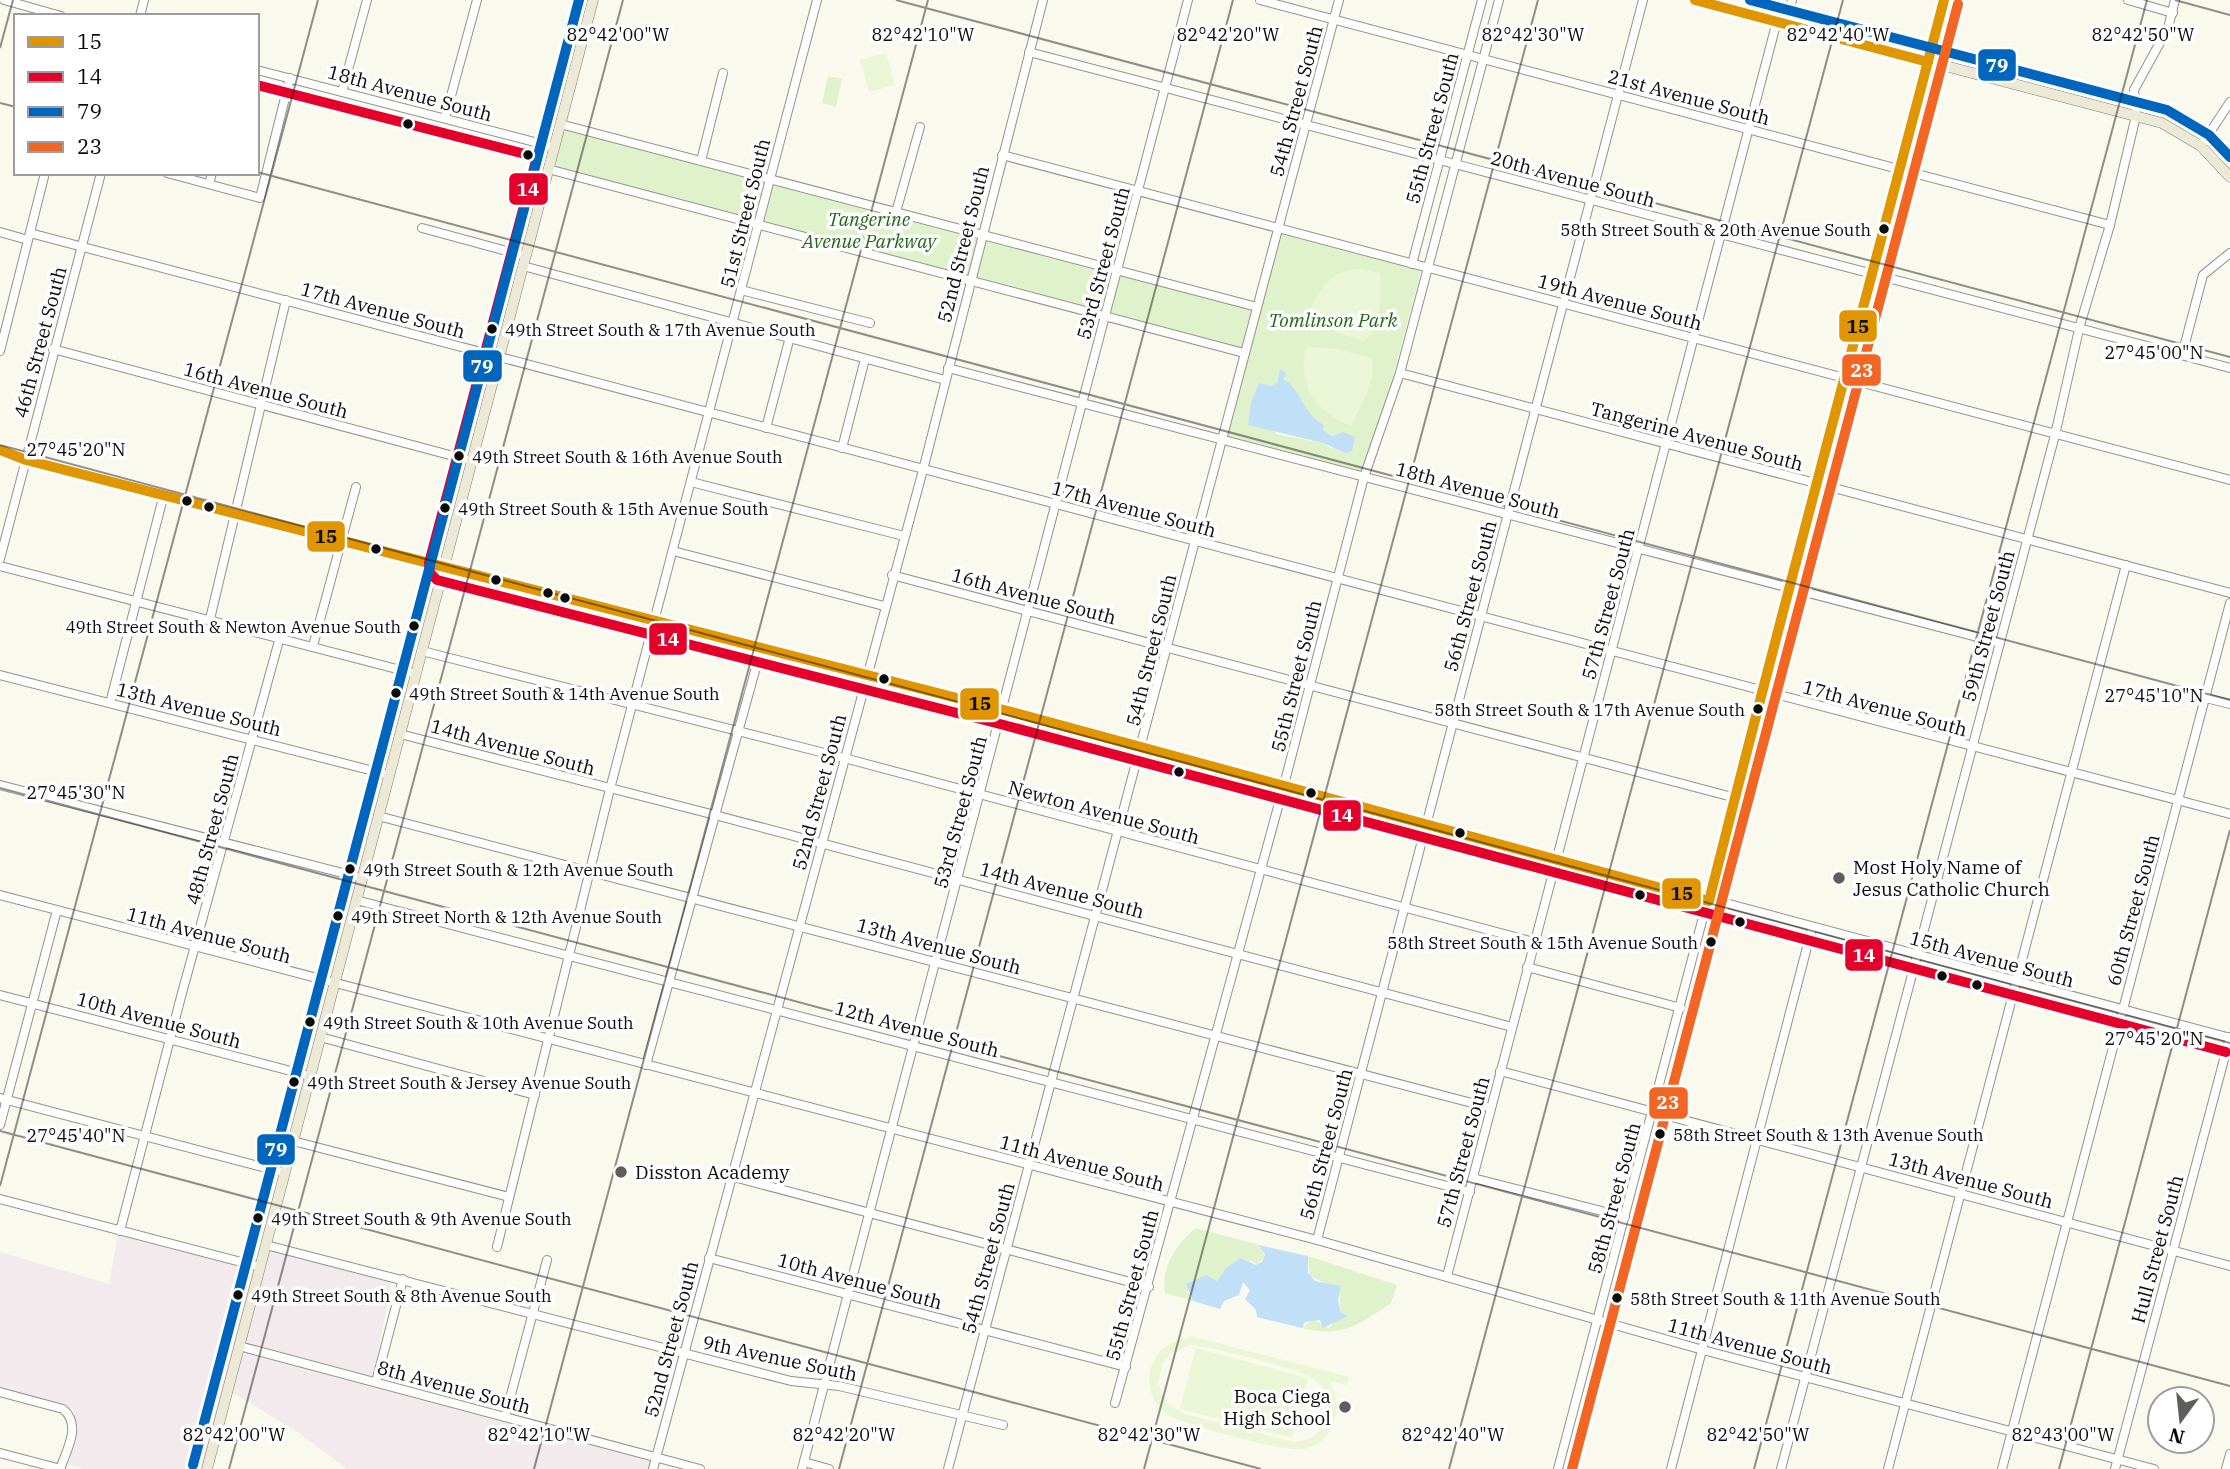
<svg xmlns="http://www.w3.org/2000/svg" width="2230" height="1469" viewBox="0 0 2230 1469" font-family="'IBM Plex Serif',serif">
	<rect width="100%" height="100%" fill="#faf9ee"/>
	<g fill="#f2eaec">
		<polygon points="118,1235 255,1270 203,1469 84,1469 66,1464 78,1428 73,1409 0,1388 0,1252 109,1284"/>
		<polygon points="268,1250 392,1280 373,1377 244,1343"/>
		<polygon points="242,1351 651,1460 649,1469 347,1469 299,1433 232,1392"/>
	</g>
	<g fill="#e0f2cb" fill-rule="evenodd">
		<polygon points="828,76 842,79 836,107 822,103"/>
		<polygon points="568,130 764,182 755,220 558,168 555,159 562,133"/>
		<polygon points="771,184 977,239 968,276 762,222"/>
		<path d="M1280 234 1421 271 1385 407 1362 472 1227 436ZM1280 370 1310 416 1324 425 1323 430 1333 436 1339 433 1332 449 1323 443 1276 434 1271 386 1277 383Z"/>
		<polygon points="984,241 1112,274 1102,311 975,278"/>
		<polygon points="1120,276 1252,310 1242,349 1110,313"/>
		<path d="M1196 1228 1259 1245 1265 1257 1257 1265 1252 1261C1224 1261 1234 1269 1216 1281L1210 1278 1187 1292 1193 1301 1165 1293C1161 1267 1176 1244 1196 1228Z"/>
		<path d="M1308 1256 1397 1285 1391 1303C1357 1326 1342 1338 1302 1328L1313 1319 1329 1328 1335 1321 1347 1317 1341 1313 1339 1290 1310 1276Z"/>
	</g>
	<g fill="#ebf6d6" fill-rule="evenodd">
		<polygon points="886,53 895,85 869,92 860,60"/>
		<path d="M1359 269 1380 273C1380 296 1383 325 1364 341L1335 332 1307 316C1318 291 1330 270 1359 269Z"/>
		<path d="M1306 346 1341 350 1371 358C1379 377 1359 408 1351 426 1315 412 1297 384 1306 346Z"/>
		<path d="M1194 1337 1349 1377 1346 1385 1329 1381C1344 1406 1336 1442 1304 1449 1287 1453 1178 1424 1165 1413 1151 1401 1145 1382 1152 1365 1159 1346 1176 1338 1194 1337ZM1190 1345C1209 1346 1301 1369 1315 1380 1328 1390 1333 1409 1325 1423 1319 1435 1307 1441 1294 1442L1185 1414 1167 1403 1158 1384 1162 1364 1171 1353Z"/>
		<polygon points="1196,1348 1308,1378 1292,1438 1180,1409"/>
	</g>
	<g fill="#c1e0f8">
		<path d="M1280 369 1286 372 1284 379C1303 391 1299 410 1324 425L1323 430 1332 436 1343 432 1355 437 1352 451 1346 453 1323 443 1248 425 1251 402 1259 383 1271 386 1277 383Z"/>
		<polygon points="1259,1245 1308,1256 1308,1273 1315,1281 1341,1286 1338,1299 1341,1313 1348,1316 1323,1328 1320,1320 1305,1322 1302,1328 1257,1317 1256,1310 1245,1299 1250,1290 1243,1282 1239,1295 1224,1301 1220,1309 1193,1301 1186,1284 1206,1275 1217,1281 1226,1268 1241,1258 1256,1265 1262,1262 1265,1255"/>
	</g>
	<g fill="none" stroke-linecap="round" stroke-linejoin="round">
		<g stroke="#93928d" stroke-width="10">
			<g id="minor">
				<polyline points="4,0 61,16"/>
				<polyline points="1260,0 2110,225"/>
				<polyline points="2128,0 2173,13"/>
				<polyline points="140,16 144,0"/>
				<polyline points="1786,23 1792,0"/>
				<path d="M1029 52C1429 159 1830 260 2230 368"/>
				<polyline points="257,70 554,147"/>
				<polyline points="342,92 367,0"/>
				<polyline points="445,118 477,0"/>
				<polyline points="560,124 1257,307"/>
				<polyline points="2201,146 2230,102"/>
				<polyline points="1002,155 2230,480"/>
				<polyline points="701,161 723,73"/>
				<polyline points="548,169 1244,353"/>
				<polyline points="167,173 260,198 290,78"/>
				<polyline points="209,184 212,173"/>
				<polyline points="896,212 920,127"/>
				<polyline points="422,228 525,256"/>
				<polyline points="0,232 28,240"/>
				<polyline points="30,233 2230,814"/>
				<polyline points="1412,264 1482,0"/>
				<polyline points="523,266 945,380"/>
				<polyline points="741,290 870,323"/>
				<polyline points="53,349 472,461"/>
				<polyline points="0,351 45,173"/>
				<polyline points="2182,355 2203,275 2230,253"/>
				<polyline points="948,368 2000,643"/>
				<polyline points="1400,373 2230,593"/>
				<polyline points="766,428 790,337"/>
				<polyline points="842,448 865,359"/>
				<polyline points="0,450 26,460 1004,710 2230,1038"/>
				<polyline points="691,482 904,536"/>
				<polyline points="673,551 884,606"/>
				<polyline points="0,559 101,173"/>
				<polyline points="0,566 416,674"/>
				<polyline points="892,575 1736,798"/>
				<polyline points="210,619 286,300"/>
				<polyline points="313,646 356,487"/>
				<polyline points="422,651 844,758 1534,942"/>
				<polyline points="0,675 389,775"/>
				<polyline points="2206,698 2230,704"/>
				<polyline points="110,703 164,494"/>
				<polyline points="400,734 715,815 1512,1027"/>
				<polyline points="0,785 362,878"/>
				<polyline points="378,816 1491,1108"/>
				<polyline points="0,895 1317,1240 1703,1350 2154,1469"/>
				<polyline points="356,900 1470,1192"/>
				<polyline points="1527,967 1681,1008"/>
				<polyline points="0,995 310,1076"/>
				<polyline points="320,1037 535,1095"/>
				<polyline points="646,1065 761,649"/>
				<polyline points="1500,1071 2230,1266"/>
				<polyline points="0,1098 285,1173"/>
				<polyline points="0,1125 57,910"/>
				<polyline points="293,1141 509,1197"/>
				<polyline points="730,1176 1149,1287"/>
				<polyline points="1473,1178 1625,1217"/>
				<polyline points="0,1199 260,1267"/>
				<polyline points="120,1231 182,993 280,637"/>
				<polyline points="1317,1240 1643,0"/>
				<polyline points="266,1245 791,1381 839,1386 1003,1425"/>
				<polyline points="497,1247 610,789 817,0"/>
				<polyline points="709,1258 1126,1367"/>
				<polyline points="1447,1276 1777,21"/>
				<polyline points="239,1346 700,1469"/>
				<polyline points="376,1382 403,1279"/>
				<path d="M0 1392 63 1409C82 1425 67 1449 60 1469"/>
				<polyline points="1115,1403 1284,785 1364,477 1400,373 1499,0"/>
				<polyline points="505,1417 547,1260"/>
				<polyline points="0,1453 61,1469"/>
				<polyline points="804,1462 829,1469"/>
				<polyline points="653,1469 923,470 1043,0"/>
				<polyline points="802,1469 1188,0"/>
				<polyline points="948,1469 1339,0"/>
				<polyline points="1558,1469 1944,0"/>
				<polyline points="1671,1469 1812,928"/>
				<polyline points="1781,1469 2055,435 2080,325 2110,225 2136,116 2134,90 2168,28 2175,0"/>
				<polyline points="1888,1469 2126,565"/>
				<polyline points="2002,1469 2230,603"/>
				<polyline points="2115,1469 2230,1037"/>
				<polyline points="2226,1469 2230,1454"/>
			</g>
		</g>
		<g stroke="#807f7a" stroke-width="11">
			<g id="major">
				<polyline points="1695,0 2162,123 2201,146 2230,177"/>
				<polyline points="207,1469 593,0"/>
			</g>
		</g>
		<use href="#minor" stroke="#fefefc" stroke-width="8"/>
		<use href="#major" stroke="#ece9d6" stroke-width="10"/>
		<g stroke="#fff" stroke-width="16">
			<g id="bus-1">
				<polyline points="1695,0 1928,62"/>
				<path d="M0 450 26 460 1004 710 1709 901C1784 600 1866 300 1944 0"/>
			</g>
		</g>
		<g stroke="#fff" stroke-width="16">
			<polyline id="bus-2" points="257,85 537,157 429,563 430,573 437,580 1000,724 2226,1052"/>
		</g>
		<g stroke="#fff" stroke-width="16">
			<g id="bus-3">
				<polyline points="1750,0 2167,110 2209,135 2230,157"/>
				<polyline points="193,1465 579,0"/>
			</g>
		</g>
		<g stroke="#fff" stroke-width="16">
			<polyline id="bus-4" points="1572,1469 1958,4"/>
		</g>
		<use href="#bus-1" stroke="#df9601" stroke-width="10"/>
		<use href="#bus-2" stroke="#e4002b" stroke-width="10"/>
		<use href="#bus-3" stroke="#0065bd" stroke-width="10"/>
		<use href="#bus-4" stroke="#f26522" stroke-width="10"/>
	</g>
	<path fill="none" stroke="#0b0b0b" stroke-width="2" stroke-opacity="0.45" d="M896 0 2230 357M2175 0 2230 15M0 48 13 0M0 103 16 107M257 172 2230 700M0 445 2230 1043M0 788 2230 1386M0 1131 1261 1469M0 1186 318 0M229 1469 623 0M534 1469 928 0M839 1469 1233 0M1144 1469 1538 0M1449 1469 1843 0M1754 1469 2147 0M2059 1469 2230 830"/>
	<g fill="#0b0b0b" stroke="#fff" stroke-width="2.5">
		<circle cx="408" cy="124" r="6"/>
		<circle cx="528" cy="155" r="6"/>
		<circle cx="1884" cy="229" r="6"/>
		<circle cx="492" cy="329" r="6"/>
		<circle cx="459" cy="456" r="6"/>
		<circle cx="187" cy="501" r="6"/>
		<circle cx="209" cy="507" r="6"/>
		<circle cx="445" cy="508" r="6"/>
		<circle cx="376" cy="549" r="6"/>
		<circle cx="496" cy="580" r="6"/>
		<circle cx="548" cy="593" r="6"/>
		<circle cx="565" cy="598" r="6"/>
		<circle cx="414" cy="626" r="6"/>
		<circle cx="884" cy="679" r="6"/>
		<circle cx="396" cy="693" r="6"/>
		<circle cx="1758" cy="709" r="6"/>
		<circle cx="1179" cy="772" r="6"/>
		<circle cx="1311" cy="793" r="6"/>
		<circle cx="1460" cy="833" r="6"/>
		<circle cx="350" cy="869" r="6"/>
		<circle cx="1640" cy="895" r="6"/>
		<circle cx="338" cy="916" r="6"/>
		<circle cx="1740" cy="922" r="6"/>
		<circle cx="1711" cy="942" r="6"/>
		<circle cx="1942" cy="976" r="6"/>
		<circle cx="1977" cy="985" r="6"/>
		<circle cx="310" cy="1022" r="6"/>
		<circle cx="294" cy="1082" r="6"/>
		<circle cx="1660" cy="1134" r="6"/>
		<circle cx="258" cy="1218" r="6"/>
		<circle cx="238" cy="1295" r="6"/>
		<circle cx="1617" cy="1298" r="6"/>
	</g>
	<g fill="#5f5e5a" stroke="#fff" stroke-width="2.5">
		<circle cx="1839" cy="878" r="7"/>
		<circle cx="621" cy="1172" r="7"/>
		<circle cx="1345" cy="1407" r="7"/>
	</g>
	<g text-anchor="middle" stroke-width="7" stroke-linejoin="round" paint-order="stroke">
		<g font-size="17" fill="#0b0b0b" stroke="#fff" text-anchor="start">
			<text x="1871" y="236" text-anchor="end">58th Street South &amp; 20th Avenue South</text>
			<text x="505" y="336">49th Street South &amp; 17th Avenue South</text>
			<text x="472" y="463">49th Street South &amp; 16th Avenue South</text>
			<text x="458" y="515">49th Street South &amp; 15th Avenue South</text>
			<text x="401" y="633" text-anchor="end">49th Street South &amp; Newton Avenue South</text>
			<text x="409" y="700">49th Street South &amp; 14th Avenue South</text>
			<text x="1745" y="716" text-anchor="end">58th Street South &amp; 17th Avenue South</text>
			<text x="363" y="876">49th Street South &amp; 12th Avenue South</text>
			<text x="351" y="923">49th Street North &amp; 12th Avenue South</text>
			<text x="1698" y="949" text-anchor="end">58th Street South &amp; 15th Avenue South</text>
			<text x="323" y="1029">49th Street South &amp; 10th Avenue South</text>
			<text x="307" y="1089">49th Street South &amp; Jersey Avenue South</text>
			<text x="1673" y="1141">58th Street South &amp; 13th Avenue South</text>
			<text x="271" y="1225">49th Street South &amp; 9th Avenue South</text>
			<text x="251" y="1302">49th Street South &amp; 8th Avenue South</text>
			<text x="1630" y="1305">58th Street South &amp; 11th Avenue South</text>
		</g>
		<g font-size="19" fill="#0b0b0b" stroke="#fff">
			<text transform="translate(410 93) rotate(15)" y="7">18th Avenue South</text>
			<text transform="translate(1689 97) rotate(15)" y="7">21st Avenue South</text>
			<text transform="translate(1296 101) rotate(-75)" y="7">54th Street South</text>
			<text transform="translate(1432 128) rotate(-75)" y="7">55th Street South</text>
			<text transform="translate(1573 179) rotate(15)" y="7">20th Avenue South</text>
			<text transform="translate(745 213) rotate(-76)" y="7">51st Street South</text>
			<text transform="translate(963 244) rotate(-76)" y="7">52nd Street South</text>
			<text transform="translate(1103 263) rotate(-75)" y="7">53rd Street South</text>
			<text transform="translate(1620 302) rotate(15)" y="7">19th Avenue South</text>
			<text transform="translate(383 310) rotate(15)" y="7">17th Avenue South</text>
			<text transform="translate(40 342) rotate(-75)" y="7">46th Street South</text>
			<text transform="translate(266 390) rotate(15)" y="7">16th Avenue South</text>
			<text transform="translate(1697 436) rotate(15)" y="7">Tangerine Avenue South</text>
			<text transform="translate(1478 490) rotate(15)" y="7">18th Avenue South</text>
			<text transform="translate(1134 509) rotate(15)" y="7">17th Avenue South</text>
			<text transform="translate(1034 596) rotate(15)" y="7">16th Avenue South</text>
			<text transform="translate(1470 596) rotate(-75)" y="7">56th Street South</text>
			<text transform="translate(1608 604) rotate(-75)" y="7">57th Street South</text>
			<text transform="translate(1988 626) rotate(-75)" y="7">59th Street South</text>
			<text transform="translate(1151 650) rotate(-76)" y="7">54th Street South</text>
			<text transform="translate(1296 676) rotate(-76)" y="7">55th Street South</text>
			<text transform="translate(1885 708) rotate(15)" y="7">17th Avenue South</text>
			<text transform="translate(199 709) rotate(14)" y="7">13th Avenue South</text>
			<text transform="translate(513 747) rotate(15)" y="7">14th Avenue South</text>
			<text transform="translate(819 792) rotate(-75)" y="7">52nd Street South</text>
			<text transform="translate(960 812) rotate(-75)" y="7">53rd Street South</text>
			<text transform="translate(1104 812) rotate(15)" y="7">Newton Avenue South</text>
			<text transform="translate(212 829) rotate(-75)" y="7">48th Street South</text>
			<text transform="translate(1062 890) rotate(15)" y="7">14th Avenue South</text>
			<text transform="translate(2133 910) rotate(-75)" y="7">60th Street South</text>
			<text transform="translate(209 935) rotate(15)" y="7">11th Avenue South</text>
			<text transform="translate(939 946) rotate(15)" y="7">13th Avenue South</text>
			<text transform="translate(1992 959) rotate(15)" y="7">15th Avenue South</text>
			<text transform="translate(159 1020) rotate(15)" y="7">10th Avenue South</text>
			<text transform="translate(917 1029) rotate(15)" y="7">12th Avenue South</text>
			<text transform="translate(1326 1144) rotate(-75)" y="7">56th Street South</text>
			<text transform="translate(1463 1152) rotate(-75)" y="7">57th Street South</text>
			<text transform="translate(1082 1163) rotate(15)" y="7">11th Avenue South</text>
			<text transform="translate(1971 1180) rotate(15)" y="7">13th Avenue South</text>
			<text transform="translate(1614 1198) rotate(-75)" y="7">58th Street South</text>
			<text transform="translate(2157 1249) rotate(-75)" y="7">Hull Street South</text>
			<text transform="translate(988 1258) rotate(-75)" y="7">54th Street South</text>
			<text transform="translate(860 1281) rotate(15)" y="7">10th Avenue South</text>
			<text transform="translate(1132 1285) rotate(-75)" y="7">55th Street South</text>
			<text transform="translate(671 1339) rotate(-75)" y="7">52nd Street South</text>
			<text transform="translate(1750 1346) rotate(15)" y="7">11th Avenue South</text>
			<text transform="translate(780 1358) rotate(12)" y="7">9th Avenue South</text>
			<text transform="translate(454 1387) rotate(15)" y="7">8th Avenue South</text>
		</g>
		<g font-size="19" font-style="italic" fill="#206816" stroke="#fff">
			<text x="869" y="226">Tangerine<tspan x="869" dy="22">Avenue Parkway</tspan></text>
			<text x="1333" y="327">Tomlinson Park</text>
		</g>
		<g font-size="19" fill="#0b0b0b" stroke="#fff" text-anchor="start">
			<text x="1853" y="874">Most Holy Name of<tspan x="1853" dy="22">Jesus Catholic Church</tspan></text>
			<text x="635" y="1179">Disston Academy</text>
			<text x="1331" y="1403" text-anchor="end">Boca Ciega<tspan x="1331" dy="22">High School</tspan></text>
		</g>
	</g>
	<g font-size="18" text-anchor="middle" fill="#0b0b0b" stroke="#fff" stroke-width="7" stroke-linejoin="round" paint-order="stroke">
		<text x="618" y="41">82°42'00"W</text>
		<text x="923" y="41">82°42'10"W</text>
		<text x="1228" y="41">82°42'20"W</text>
		<text x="1533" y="41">82°42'30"W</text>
		<text x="1838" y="41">82°42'40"W</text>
		<text x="2143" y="41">82°42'50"W</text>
		<text x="2154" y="359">27°45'00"N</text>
		<text x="76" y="456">27°45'20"N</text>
		<text x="2154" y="702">27°45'10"N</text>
		<text x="76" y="799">27°45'30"N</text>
		<text x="2154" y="1045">27°45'20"N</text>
		<text x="76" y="1142">27°45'40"N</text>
		<text x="234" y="1441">82°42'00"W</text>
		<text x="539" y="1441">82°42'10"W</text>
		<text x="844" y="1441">82°42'20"W</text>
		<text x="1149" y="1441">82°42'30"W</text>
		<text x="1453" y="1441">82°42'40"W</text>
		<text x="1758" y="1441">82°42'50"W</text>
		<text x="2063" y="1441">82°43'00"W</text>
	</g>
	<g stroke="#fff" stroke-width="2.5">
		<rect x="1977" y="48" width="40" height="34" rx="7" fill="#0065bd"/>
		<rect x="508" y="172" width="41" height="34" rx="7" fill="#e4002b"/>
		<rect x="1838" y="309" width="40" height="34" rx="7" fill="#df9601"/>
		<rect x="462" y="349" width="41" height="34" rx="7" fill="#0065bd"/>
		<rect x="1841" y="353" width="41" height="34" rx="7" fill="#f26522"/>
		<rect x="306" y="520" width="40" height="33" rx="7" fill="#df9601"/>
		<rect x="648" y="622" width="40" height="34" rx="7" fill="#e4002b"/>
		<rect x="959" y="687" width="41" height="34" rx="7" fill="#df9601"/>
		<rect x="1322" y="799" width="40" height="33" rx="7" fill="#e4002b"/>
		<rect x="1661" y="877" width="41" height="33" rx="7" fill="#df9601"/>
		<rect x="1844" y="938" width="40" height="34" rx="7" fill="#e4002b"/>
		<rect x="1648" y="1086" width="41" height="34" rx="7" fill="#f26522"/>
		<rect x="256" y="1133" width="40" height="33" rx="7" fill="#0065bd"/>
	</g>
	<g font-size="19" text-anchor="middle" font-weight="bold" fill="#fff">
		<text x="1997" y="72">79</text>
		<text x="528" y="196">14</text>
		<text x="482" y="373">79</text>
		<text x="1862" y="377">23</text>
		<text x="668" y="646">14</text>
		<text x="1342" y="822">14</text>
		<text x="1864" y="962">14</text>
		<text x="1668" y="1109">23</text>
		<text x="276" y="1156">79</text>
	</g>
	<g font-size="19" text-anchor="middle" font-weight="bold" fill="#111">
		<text x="1858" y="333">15</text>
		<text x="326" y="543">15</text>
		<text x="980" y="710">15</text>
		<text x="1682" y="900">15</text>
	</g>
	<rect x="14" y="14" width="245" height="161" fill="#ffffff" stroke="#9d9d9d" stroke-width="2"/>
	<rect x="28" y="37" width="35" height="10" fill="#df9601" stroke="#9d9d9d" stroke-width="2"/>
	<text x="77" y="49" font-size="21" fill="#0b0b0b">15</text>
	<rect x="28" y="72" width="35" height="10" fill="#e4002b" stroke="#9d9d9d" stroke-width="2"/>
	<text x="77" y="84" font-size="21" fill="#0b0b0b">14</text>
	<rect x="28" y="107" width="35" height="10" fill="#0065bd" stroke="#9d9d9d" stroke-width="2"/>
	<text x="77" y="119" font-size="21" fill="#0b0b0b">79</text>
	<rect x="28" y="142" width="35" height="10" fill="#f26522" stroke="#9d9d9d" stroke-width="2"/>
	<text x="77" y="154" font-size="21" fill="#0b0b0b">23</text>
	<g transform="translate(2181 1420) rotate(195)"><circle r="33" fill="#ffffff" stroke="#9d9d9d" stroke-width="2"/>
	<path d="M0-5L12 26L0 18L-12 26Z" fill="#5f5e5a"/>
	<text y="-10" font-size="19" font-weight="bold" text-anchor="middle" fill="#0b0b0b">N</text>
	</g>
</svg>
